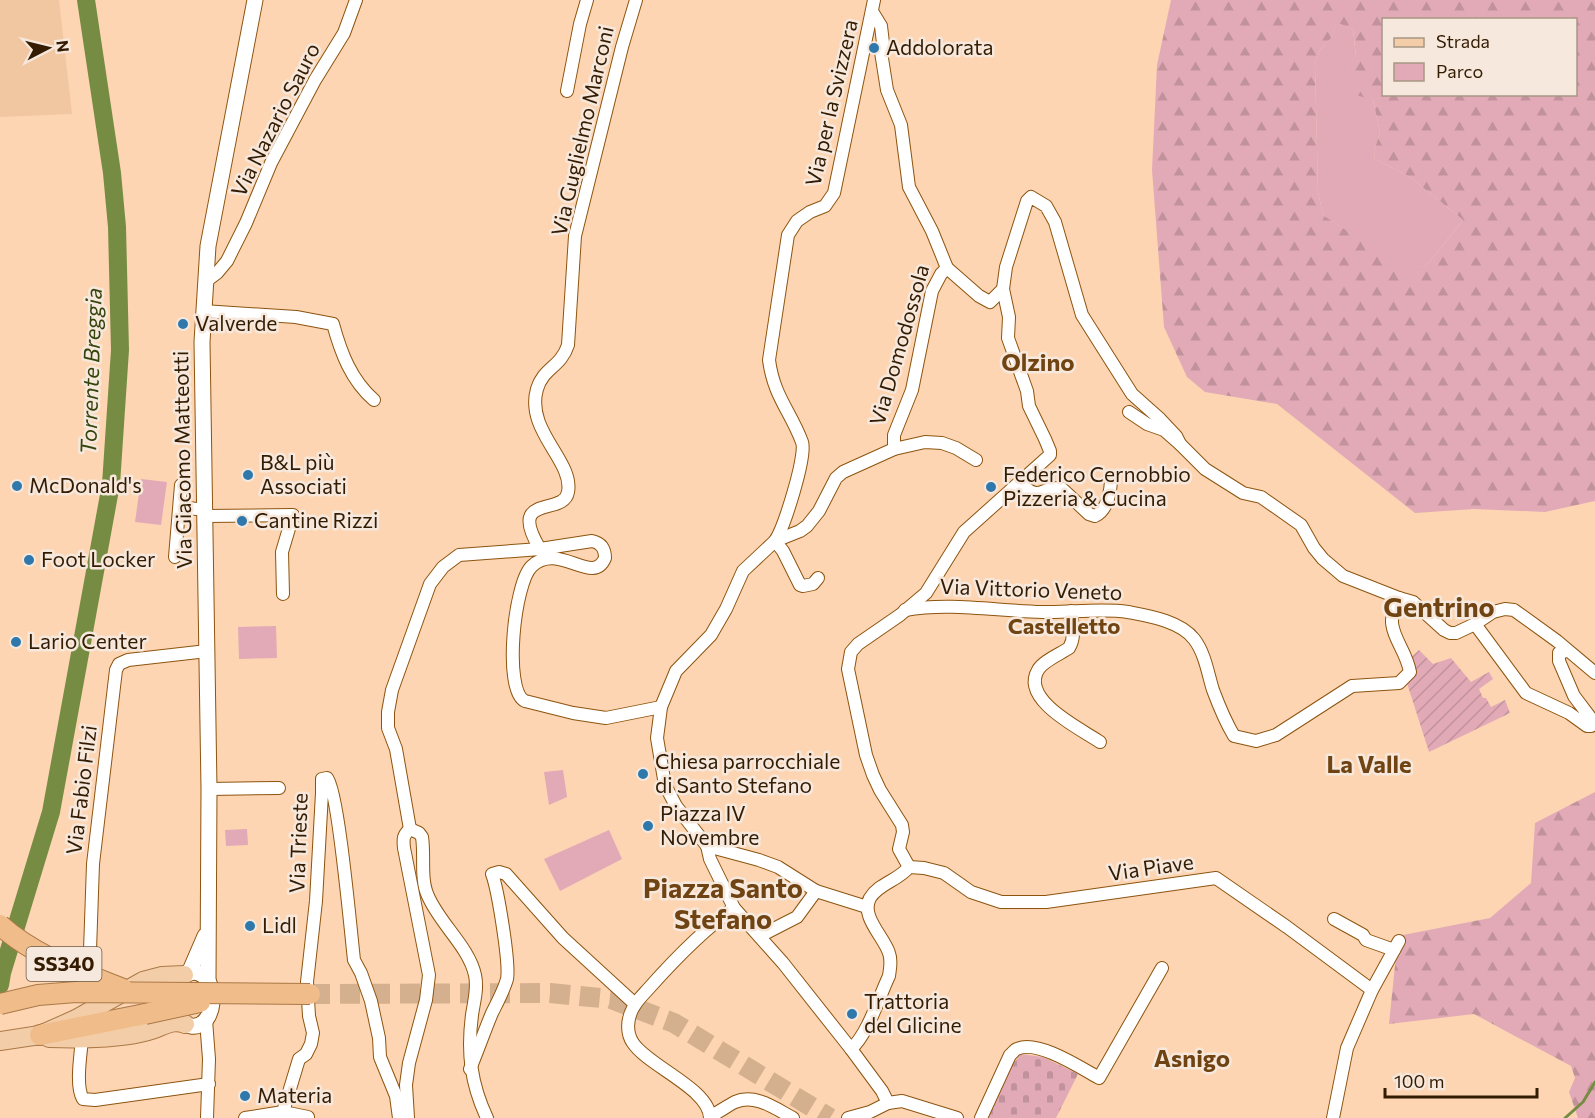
<svg xmlns="http://www.w3.org/2000/svg" width="1595" height="1118" viewBox="0 0 1595 1118" font-family="Commissioner,sans-serif">
	<defs>
		<pattern id="forest-firs" width="22" height="20" patternUnits="userSpaceOnUse" patternTransform="scale(1.5)"><rect width="22" height="20" fill="#e2aab7"/><path d="M5 1l3.5 6h-7zM16 11l3.5 6h-7z" fill="#c2929c"/></pattern>
		<pattern id="cemetery-stones" width="16" height="16" patternUnits="userSpaceOnUse" patternTransform="scale(1.5)"><rect width="16" height="16" fill="#e2aab7"/><path d="M2 7V4a2 2 0 0 1 4 0v3zM10 15v-3a2 2 0 0 1 4 0v3z" fill="#c2929c"/></pattern>
		<pattern id="garden-furrows" width="10" height="10" patternUnits="userSpaceOnUse" patternTransform="scale(1.5)"><rect width="10" height="10" fill="#e2aab7"/><path d="M-1 1l2-2M0 10L10 0M9 11l2-2" fill="none" stroke="#c2929c"/></pattern>
	</defs>
	<rect width="100%" height="100%" fill="#fdd5b2"/>
	<polygon fill="#f1c7a1" points="0,0 59,0 72,114 0,117"/>
	<g fill="#e2aab7">
		<polygon points="1336,21 1353,29 1356,57 1373,100 1380,132 1374,151 1375,159 1410,177 1463,220 1426,266 1407,271 1323,215 1318,192 1315,63 1320,50 1332,37"/>
		<polygon points="141,479 167,482 161,525 135,522"/>
		<polygon points="276,626 277,658 239,659 238,627"/>
		<polygon points="563,770 567,797 549,805 544,772"/>
		<polygon points="247,829 248,845 226,846 225,830"/>
		<polygon points="609,830 622,859 560,891 544,859"/>
	</g>
	<g fill="url(#forest-firs)" fill-rule="evenodd">
		<path d="M1171 0H1595V501L1545 512 1474 509 1415 513 1277 404 1205 392 1187 377 1164 327 1152 170 1157 65ZM1384 20H1576V94H1384ZM1336 22 1353 29 1356 57 1341 68 1356 95 1373 100 1380 132 1374 151 1375 159 1410 177 1463 220 1426 266 1407 270 1323 215 1318 192 1315 63 1320 50 1332 37Z"/>
		<polygon points="1595,792 1595,1118 1578,1118 1569,1092 1575,1078 1571,1066 1474,1014 1389,1024 1398,936 1490,918 1531,883 1535,823"/>
	</g>
	<polygon fill="url(#cemetery-stones)" points="1021,1054 1043,1057 1078,1074 1056,1118 986,1118 1012,1065"/>
	<polygon fill="url(#garden-furrows)" points="1419,650 1433,664 1451,658 1471,682 1489,672 1493,679 1479,689 1483,698 1486,698 1491,707 1505,700 1510,713 1429,752 1405,677 1408,660"/>
	<g fill="none" stroke-linecap="round" stroke-linejoin="round">
		<polyline stroke="#768c42" stroke-width="3" points="1565,1118 1583,1102 1595,1082"/>
		<polyline stroke="#768c42" stroke-width="18" points="0,985 2,973 51,812 111,484 120,350 117,227 112,173 86,0"/>
		<polyline stroke="#d5b08f" stroke-width="20" stroke-dasharray="20 10" stroke-linecap="butt" points="310,994 550,993 611,999 674,1023 830,1118"/>
		<g stroke="#8d540f" stroke-width="14">
			<g id="minor">
				<polyline points="873,13 881,26 883,43 881,52 887,90 901,125 909,187 932,231 947,268 941,274 932,291 912,390 894,435 894,449"/>
				<polyline points="567,91 580,24 587,0"/>
				<polyline points="947,268 979,296 990,302 1003,289"/>
				<polyline points="205,282 217,273 227,261 246,223 271,163 315,80 344,33 356,0"/>
				<path d="M203 311 296 317 333 324C341 353 351 380 374 400"/>
				<polyline points="1129,412 1147,424 1164,430 1180,444 1205,469 1243,493 1261,497 1301,525 1314,548 1323,559 1343,576 1399,598 1413,602 1444,630 1450,633 1456,633 1475,624 1493,612 1505,609 1514,610 1557,641 1595,673"/>
				<path d="M1019 483C1043 503 1038 487 1061 488L1089 514 1095 516C1108 510 1111 490 1111 477"/>
				<polyline points="180,507 205,510"/>
				<polyline points="205,516 293,515 282,552 283,594"/>
				<path d="M775 541C784 528 807 455 802 442 790 410 774 397 769 360L788 235 797 221 810 212 825 206 834 193 874 0"/>
				<polyline points="775,541 783,551 800,585 803,586 813,584 818,578"/>
				<path d="M540 549C506 492 564 517 568 492 574 461 525 431 537 389 543 368 561 367 568 345L575 236 622 47 636 0"/>
				<polyline points="175,557 181,485"/>
				<path d="M905 610C950 602 996 611 1042 612 1070 613 1099 608 1128 612 1149 616 1180 621 1194 639 1205 653 1208 674 1213 690 1219 706 1225 721 1234 736L1256 741 1276 735 1352 686 1399 683 1410 672C1405 643 1380 630 1399 598"/>
				<path d="M1071 611C1072 623 1076 637 1069 648 1060 654 1043 661 1038 670 1020 700 1081 729 1100 742"/>
				<polyline points="1475,624 1526,693 1569,713 1587,726 1591,726 1593,721 1574,696 1559,661 1559,653 1567,651"/>
				<polyline points="209,789 279,788"/>
				<path d="M410 829 396 749 388 728V712L392 690 430 584 443 567 459 555 540 549 592 541C601 543 605 548 605 558 593 587 559 541 532 566 514 582 503 691 525 701L573 713 606 718 661 707"/>
				<path d="M410 829 419 833 422 837C425 856 420 879 428 896 440 924 469 947 475 975 478 989 474 1001 472 1015 467 1053 471 1084 487 1118"/>
				<polyline points="707,846 759,860 778,867 816,891 867,907"/>
				<polyline points="909,867 899,849 903,832 902,825 880,790 873,775 866,755 848,669 851,652 858,644 900,615 926,593 964,532 1050,455 1050,451 1045,439 1029,406 1027,391 1008,338 1009,317 1003,289 1006,267 1027,201 1031,197 1046,206 1055,222 1082,315 1132,394 1160,419 1176,436 1180,444"/>
				<polyline points="909,867 924,868 944,873 971,892 1001,902 1046,902 1216,878 1287,927 1372,990"/>
				<polyline points="1334,919 1363,935 1366,940 1394,950"/>
				<polyline points="760,936 797,917 816,891"/>
				<polyline points="89,979 93,864 116,670 119,664 128,660 207,651"/>
				<polyline points="206,1020 209,1059 207,1118"/>
				<path d="M82 1038C81 1054 75 1086 83 1099L95 1100 209 1084"/>
				<path d="M851 1049C868 1034 879 997 889 976 890 968 892 961 889 953 884 937 860 916 870 898 879 883 898 881 909 867"/>
				<path d="M470 1069C478 1050 484 1032 492 1013 497 1003 504 990 507 979 510 964 498 890 492 874L499 872 506 874 563 938 635 1004"/>
				<polyline points="888,1103 882,1091 851,1049 783,963 734,908 710,859 707,846 676,806 665,785 657,738 661,707 676,671 711,635 726,609 743,571 775,541 800,531 807,526 819,511 836,478 843,472 894,449 925,442 942,443 956,448 976,460"/>
				<path d="M283 1112 299 1059 306 1054 311 1044 313 1033 309 1016 307 982 316 901 322 793V779L327 778C338 788 351 934 354 960L361 973 371 1001 379 1038 380 1057 396 1096 399 1118"/>
				<path d="M711 1116C719 1112 727 1106 735 1102 755 1093 776 1109 793 1118"/>
				<polyline points="245,1118 283,1112 308,1117"/>
				<path d="M408 1118 406 1085 409 1063 426 1000 429 975 404 848C403 839 403 835 410 829"/>
				<path d="M710 1118C710 1089 648 1066 633 1043 626 1033 627 1019 633 1008 637 1000 644 994 650 987 675 959 703 930 734 908"/>
				<polyline points="848,1118 870,1112 888,1103 902,1101 957,1118"/>
				<path d="M981 1118 1010 1055C1013 1053 1014 1050 1017 1049 1037 1039 1081 1068 1099 1078L1162 968"/>
				<polyline points="1333,1118 1347,1048 1372,990 1399,941"/>
			</g>
		</g>
		<g stroke="#8d540f" stroke-width="17">
			<g id="tertiary">
				<path d="M195 972C221 976 216 1030 191 1026 174 1024 174 988 182 977 185 973 190 973 195 972Z"/>
				<polyline points="189,973 205,936"/>
				<polyline points="208,980 209,789 202,342 208,246 255,0"/>
			</g>
		</g>
		<g stroke="#ab7948" stroke-width="20">
			<g id="primary">
				<path d="M49 1038C79 1039 119 1039 148 1031 161 1028 172 1018 185 1024"/>
				<polyline points="0,1041 40,1035 76,1019 143,981 162,976 184,975"/>
			</g>
		</g>
		<g stroke="#ab7948" stroke-width="22">
			<polyline id="trunk" points="40,1035 145,1014"/>
		</g>
		<use href="#minor" stroke="#fff" stroke-width="12"/>
		<use href="#tertiary" stroke="#fff" stroke-width="15"/>
		<use href="#primary" stroke="#f3cda7" stroke-width="18"/>
		<use href="#trunk" stroke="#efbc8a" stroke-width="20"/>
		<g stroke="#ab7948" stroke-width="22" stroke-linecap="butt">
			<g id="trunk-bridge">
				<path d="M0 925C34 956 81 972 123 989"/>
				<polyline points="0,1004 38,995 76,992 310,994"/>
				<polyline points="145,1014 200,1002"/>
			</g>
		</g>
		<use href="#trunk-bridge" stroke="#efbc8a" stroke-width="20"/>
	</g>
	<g fill="#2f78ac" stroke="#f6e8dc" stroke-width="2">
		<circle cx="874" cy="48" r="6"/>
		<circle cx="183" cy="324" r="6"/>
		<circle cx="248" cy="475" r="6"/>
		<circle cx="17" cy="486" r="6"/>
		<circle cx="991" cy="487" r="6"/>
		<circle cx="242" cy="521" r="6"/>
		<circle cx="29" cy="560" r="6"/>
		<circle cx="16" cy="642" r="6"/>
		<circle cx="643" cy="774" r="6"/>
		<circle cx="648" cy="826" r="6"/>
		<circle cx="250" cy="926" r="6"/>
		<circle cx="852" cy="1014" r="6"/>
		<circle cx="245" cy="1096" r="6"/>
	</g>
	<g text-anchor="middle" stroke-width="5" stroke-linejoin="round" paint-order="stroke">
		<rect fill="#f6e8dc" stroke="#6e5944" stroke-width="1.5" x="26.5" y="947" width="75" height="34" rx="4.5"/>
		<g font-size="20" font-weight="bold" fill="#341c03">
			<text x="64" y="971">SS340</text>
		</g>
		<g font-size="21" fill="#341c03" stroke="#f6e8dc" text-anchor="start">
			<text x="886" y="55">Addolorata</text>
			<text x="195" y="331">Valverde</text>
			<text x="260" y="470">B&amp;L più<tspan x="260" dy="24">Associati</tspan></text>
			<text x="1003" y="482">Federico Cernobbio<tspan x="1003" dy="24">Pizzeria &amp; Cucina</tspan></text>
			<text x="29" y="493">McDonald's</text>
			<text x="254" y="528">Cantine Rizzi</text>
			<text x="41" y="567">Foot Locker</text>
			<text x="28" y="649">Lario Center</text>
			<text x="655" y="769">Chiesa parrocchiale<tspan x="655" dy="24">di Santo Stefano</tspan></text>
			<text x="660" y="821">Piazza IV<tspan x="660" dy="24">Novembre</tspan></text>
			<text x="262" y="933">Lidl</text>
			<text x="864" y="1009">Trattoria<tspan x="864" dy="24">del Glicine</tspan></text>
			<text x="257" y="1103">Materia</text>
		</g>
		<g font-size="21" fill="#341c03" stroke="#f6e8dc">
			<text transform="translate(832 103) rotate(-77)" y="7">Via per la Svizzera</text>
			<text transform="translate(276 120) rotate(-63)" y="7">Via Nazario Sauro</text>
			<text transform="translate(583 131) rotate(-77)" y="7">Via Guglielmo Marconi</text>
			<text transform="translate(900 345) rotate(-74)" y="7">Via Domodossola</text>
			<text transform="translate(183 460) rotate(-91)" y="7">Via Giacomo Matteotti</text>
			<text transform="translate(1031 590) rotate(2)" y="7">Via Vittorio Veneto</text>
			<text transform="translate(82 790) rotate(-83)" y="7">Via Fabio Filzi</text>
			<text transform="translate(299 843) rotate(-88)" y="7">Via Trieste</text>
			<text transform="translate(1151 868) rotate(-8)" y="7">Via Piave</text>
		</g>
		<g font-size="22" font-style="italic" fill="#35440c" stroke="#f6e8dc">
			<text transform="translate(91 371) rotate(-88)" y="8">Torrente Breggia</text>
		</g>
		<g font-size="22" font-weight="bold" fill="#6f4312" stroke="#f6e8dc">
			<text x="1064" y="634">Castelletto</text>
		</g>
		<g font-size="24" font-weight="bold" fill="#6f4312" stroke="#f6e8dc">
			<text x="1038" y="371">Olzino</text>
			<text x="1369" y="773">La Valle</text>
			<text x="1192" y="1067">Asnigo</text>
		</g>
		<g font-size="27" font-weight="bold" fill="#6f4312" stroke="#f6e8dc">
			<text x="1439" y="617">Gentrino</text>
			<text x="723" y="898">Piazza Santo<tspan x="723" dy="31">Stefano</tspan></text>
		</g>
	</g>
	<rect x="1382" y="18" width="195" height="78" fill="#f6e8dc" stroke="#a89685" stroke-width="1.5"/>
	<rect x="1394" y="38" width="30" height="9" fill="#f3cda7" stroke="#a89685" stroke-width="1.5"/>
	<text x="1436" y="48" font-size="18" fill="#341c03">Strada</text>
	<rect x="1394" y="63" width="30" height="18" fill="#e2aab7" stroke="#a89685" stroke-width="1.5"/>
	<text x="1436" y="78" font-size="18" fill="#341c03">Parco</text>
	<g transform="translate(48 48) rotate(83)" stroke="#f6e8dc" stroke-width="4.5" paint-order="stroke">
	<path d="M0-4.5L10 22L0 15L-10 22Z" fill="#341c03"/>
	<text y="-9" font-size="16" font-weight="bold" text-anchor="middle" fill="#341c03">N</text>
	</g>
	<path d="M1385 1088v9h152v-9" fill="none" stroke="#341c03" stroke-width="3"/>
	<text x="1394" y="1088" font-size="18" fill="#341c03" stroke="#f6e8dc" stroke-width="4.5" paint-order="stroke">100 m</text>
</svg>
